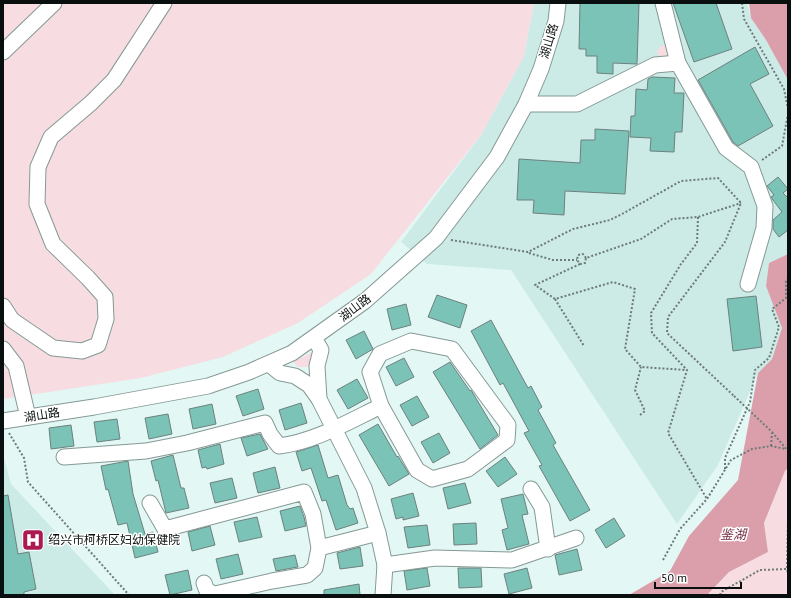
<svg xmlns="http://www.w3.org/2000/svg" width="791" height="598" viewBox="0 0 791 598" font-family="'PT Sans','Noto Sans SC',sans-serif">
	<rect width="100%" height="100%" fill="#e3f8f4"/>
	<g fill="#cdebe6">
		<polygon points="534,3 747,3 751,18 766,40 788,80 788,254 769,263 766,286 782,328 772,359 758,373 718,465 677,524 511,270 427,264 401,242 481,135 524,56"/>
		<polygon points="3,455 11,484 115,595 3,595"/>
	</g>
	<g fill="#f7dde2">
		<polygon points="3,3 534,3 524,56 481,135 371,274 298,323 223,357 141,378 3,399"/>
		<polygon points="662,45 669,46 672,53 667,59 659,58 657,51"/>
		<polygon points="314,351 315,359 308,367 298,367 293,362"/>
		<polygon points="788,468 788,595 707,595 729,572 768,552 764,523 785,471"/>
	</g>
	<g fill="#db9fac">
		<polygon points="749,3 788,3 788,80 766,40 751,18"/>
		<polygon points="788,254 788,468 785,471 764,523 768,552 729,572 707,595 629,595 670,571 689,536 738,480 758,373 772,359 782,328 766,286 769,263"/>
	</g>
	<g fill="#7bc2b7" stroke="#6e817e">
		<polygon points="580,3 639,3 637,64 613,63 613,74 597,73 597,56 586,56 586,49 579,49"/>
		<polygon points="673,3 716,3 732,49 694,62"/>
		<polygon points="755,47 769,74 750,84 773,126 738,146 733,142 698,80"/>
		<polygon points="652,77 675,78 674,93 684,93 682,132 675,132 674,152 650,151 651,138 630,137 631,116 635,116 636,89 647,90 648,79"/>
		<polygon points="595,129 629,131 625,194 565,191 564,215 533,213 534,200 517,200 519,159 580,163 581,140 595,140"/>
		<polygon points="778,177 788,189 783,193 788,198 788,230 779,237 773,229 773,220 782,212 773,200 771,197 774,195 767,186"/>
		<polygon points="437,295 467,305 460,328 428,317"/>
		<polygon points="756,296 762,347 733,351 727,299"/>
		<polygon points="406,304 411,325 392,330 387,309"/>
		<polygon points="491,320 528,388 531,386 542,407 538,410 556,443 553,445 590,510 570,521 539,466 542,465 524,433 529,431 503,383 500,385 471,331"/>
		<polygon points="364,331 373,349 356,359 346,340"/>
		<polygon points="404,358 414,377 396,386 386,367"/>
		<polygon points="450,362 470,391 471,390 498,435 480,449 433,372"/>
		<polygon points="357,379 368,398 348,409 337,390"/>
		<polygon points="258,389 264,409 243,416 236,396"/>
		<polygon points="417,396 429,417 412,426 400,405"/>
		<polygon points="301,403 307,423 285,430 279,410"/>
		<polygon points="212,404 216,424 193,429 189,409"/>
		<polygon points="168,414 172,434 149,439 145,418"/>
		<polygon points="117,419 120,439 97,442 94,422"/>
		<polygon points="378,424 397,457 398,456 409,474 389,486 359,435"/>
		<polygon points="71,425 74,446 51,449 49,428"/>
		<polygon points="439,433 450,453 433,463 421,442"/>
		<polygon points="260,434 268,449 247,456 241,438"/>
		<polygon points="220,444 224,464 207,469 206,467 202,468 198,450"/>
		<polygon points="318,445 328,478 338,475 347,505 350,509 353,508 358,523 336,530 326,500 322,501 311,468 302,471 296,452"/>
		<polygon points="173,455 181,488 184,488 189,508 166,513 158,480 156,481 151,461"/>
		<polygon points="505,457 517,474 498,487 486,471"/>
		<polygon points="128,461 133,494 145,534 153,532 158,552 135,558 127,523 118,525 108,489 106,490 101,466"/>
		<polygon points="275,467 280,488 258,493 253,473"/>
		<polygon points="232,478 237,498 215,503 210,483"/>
		<polygon points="465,483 471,503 448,509 443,488"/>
		<polygon points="413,493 419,516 403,520 403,517 396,519 391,499"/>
		<polygon points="523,494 528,514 522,515 529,544 507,550 502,530 508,528 501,499"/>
		<polygon points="8,495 18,554 29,552 36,589 24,592 24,595 3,595 3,496"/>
		<polygon points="300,506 304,517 306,526 285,531 280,511"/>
		<polygon points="257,517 262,537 239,542 234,522"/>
		<polygon points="614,518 625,536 606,548 595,530"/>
		<polygon points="476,523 477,544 454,545 453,524"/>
		<polygon points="427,525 430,545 408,548 404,527"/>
		<polygon points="210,526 215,545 192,551 188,532"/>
		<polygon points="360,547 363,566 340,569 337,553"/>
		<polygon points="577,549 582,570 559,575 555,555"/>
		<polygon points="238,554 243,574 221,579 216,559"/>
		<polygon points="295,555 298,567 276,571 273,559"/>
		<polygon points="427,568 430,586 407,590 404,571"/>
		<polygon points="458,568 481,568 482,587 459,588"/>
		<polygon points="527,568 532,588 509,594 504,574"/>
		<polygon points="188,570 192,590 170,595 165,575"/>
		<polygon points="359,584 360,595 324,595 324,590"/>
	</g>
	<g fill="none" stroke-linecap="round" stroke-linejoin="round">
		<g stroke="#859995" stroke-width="17">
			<g id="minor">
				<polyline points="663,3 678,63 726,148 751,167 765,206 764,228 748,284"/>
				<polyline points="3,52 54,3"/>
				<polyline points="526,104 577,104 655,65 678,63"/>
				<polyline points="3,306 12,320 53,348 82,351 98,345 106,319 105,297 88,278 53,244 37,204 38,167 51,137 91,103 114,80 164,3"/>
				<polygon points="411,341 452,349 508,425 507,440 468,469 432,479 417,470 381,406 370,372 380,354"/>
				<polyline points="3,349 16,366 28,417"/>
				<polyline points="269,364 280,373 295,376 309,385 319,399 317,366 321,350 314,338"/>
				<polyline points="319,399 364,488 378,533 385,565 383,595"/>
				<polyline points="3,421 94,407 208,386 249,372 292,353 365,301 436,238 497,157 526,104 541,69 556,21 558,3"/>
				<path d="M64 457 146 451 187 443 265 423 270 434 279 446C314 442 350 421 381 406"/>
				<polyline points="531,489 542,507 548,549"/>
				<polyline points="150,503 165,529 304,492 313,514 319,548 315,568 307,575 272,581 215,594 207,591 204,583"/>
				<polyline points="319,548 378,533"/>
				<polyline points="385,565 435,558 512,560 576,538"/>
			</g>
		</g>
		<g stroke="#6d7a78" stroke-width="2" stroke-dasharray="2 2" stroke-linecap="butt">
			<polyline points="742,3 744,19 784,89 788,109"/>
			<polyline points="762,160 782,146 788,114"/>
			<polyline points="698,217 697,243 681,264 651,313 652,333 687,370 668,433 707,499"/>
			<polyline points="451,240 528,252 573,229 610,220 622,214 681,181 718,178 741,203 725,242 668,317 667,333 734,396"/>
			<polyline points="529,253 553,260 577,260"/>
			<polyline points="586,258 583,254 578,255 577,260 580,264 585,263 586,258 641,239 672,219 698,217 741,203"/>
			<polyline points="580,264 535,285 555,299 613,282 635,289 625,349 641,367 686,370"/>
			<polyline points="555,299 584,346"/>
			<polyline points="640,415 645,411 635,390 641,367"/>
			<polyline points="772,432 788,451"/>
			<polyline points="9,433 24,458 28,482 129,595"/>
			<polyline points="771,446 772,433"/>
			<polyline points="725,469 725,458 750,402 755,370 769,358 779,327 772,309 786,298 786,281 788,278"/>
			<polyline points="788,522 787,569 788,573"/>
			<polyline points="663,560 680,529 707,499 731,460 752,449 771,446 786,449"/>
			<polyline points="720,595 721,592 760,570 787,569"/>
		</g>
		<use href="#minor" stroke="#fff" stroke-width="15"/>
		<polyline stroke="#6d7a78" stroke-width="2" stroke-dasharray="2 2" stroke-linecap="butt" points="734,396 772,432"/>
	</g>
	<defs>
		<g id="hospital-square" transform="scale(1.15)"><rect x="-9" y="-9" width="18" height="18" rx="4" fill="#aa1952" stroke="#fff"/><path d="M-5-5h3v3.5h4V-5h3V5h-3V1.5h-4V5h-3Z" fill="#fff"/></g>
	</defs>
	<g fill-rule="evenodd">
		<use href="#hospital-square" x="33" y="540"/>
	</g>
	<g text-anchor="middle" stroke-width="3" stroke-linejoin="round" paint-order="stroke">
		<g font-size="12" fill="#080f0e" stroke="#fff">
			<text transform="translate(549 41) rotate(-73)" y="4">湖山路</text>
			<text transform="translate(355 308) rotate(-37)" y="4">湖山路</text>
			<text transform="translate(42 415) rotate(-9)" y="4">湖山路</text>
		</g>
		<g font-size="12" fill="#080f0e" stroke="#fff" text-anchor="start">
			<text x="48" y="544">绍兴市柯桥区妇幼保健院</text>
		</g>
		<g font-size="13" font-style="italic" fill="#752d42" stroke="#fff">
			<text x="733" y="539">鉴湖</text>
		</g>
	</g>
	<rect width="791" height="598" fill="none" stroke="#080f0e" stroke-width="8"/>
	<path d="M655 582v6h86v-6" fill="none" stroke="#080f0e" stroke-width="2"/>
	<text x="661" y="582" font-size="12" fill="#080f0e" stroke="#ffffff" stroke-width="3" paint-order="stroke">50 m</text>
</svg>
